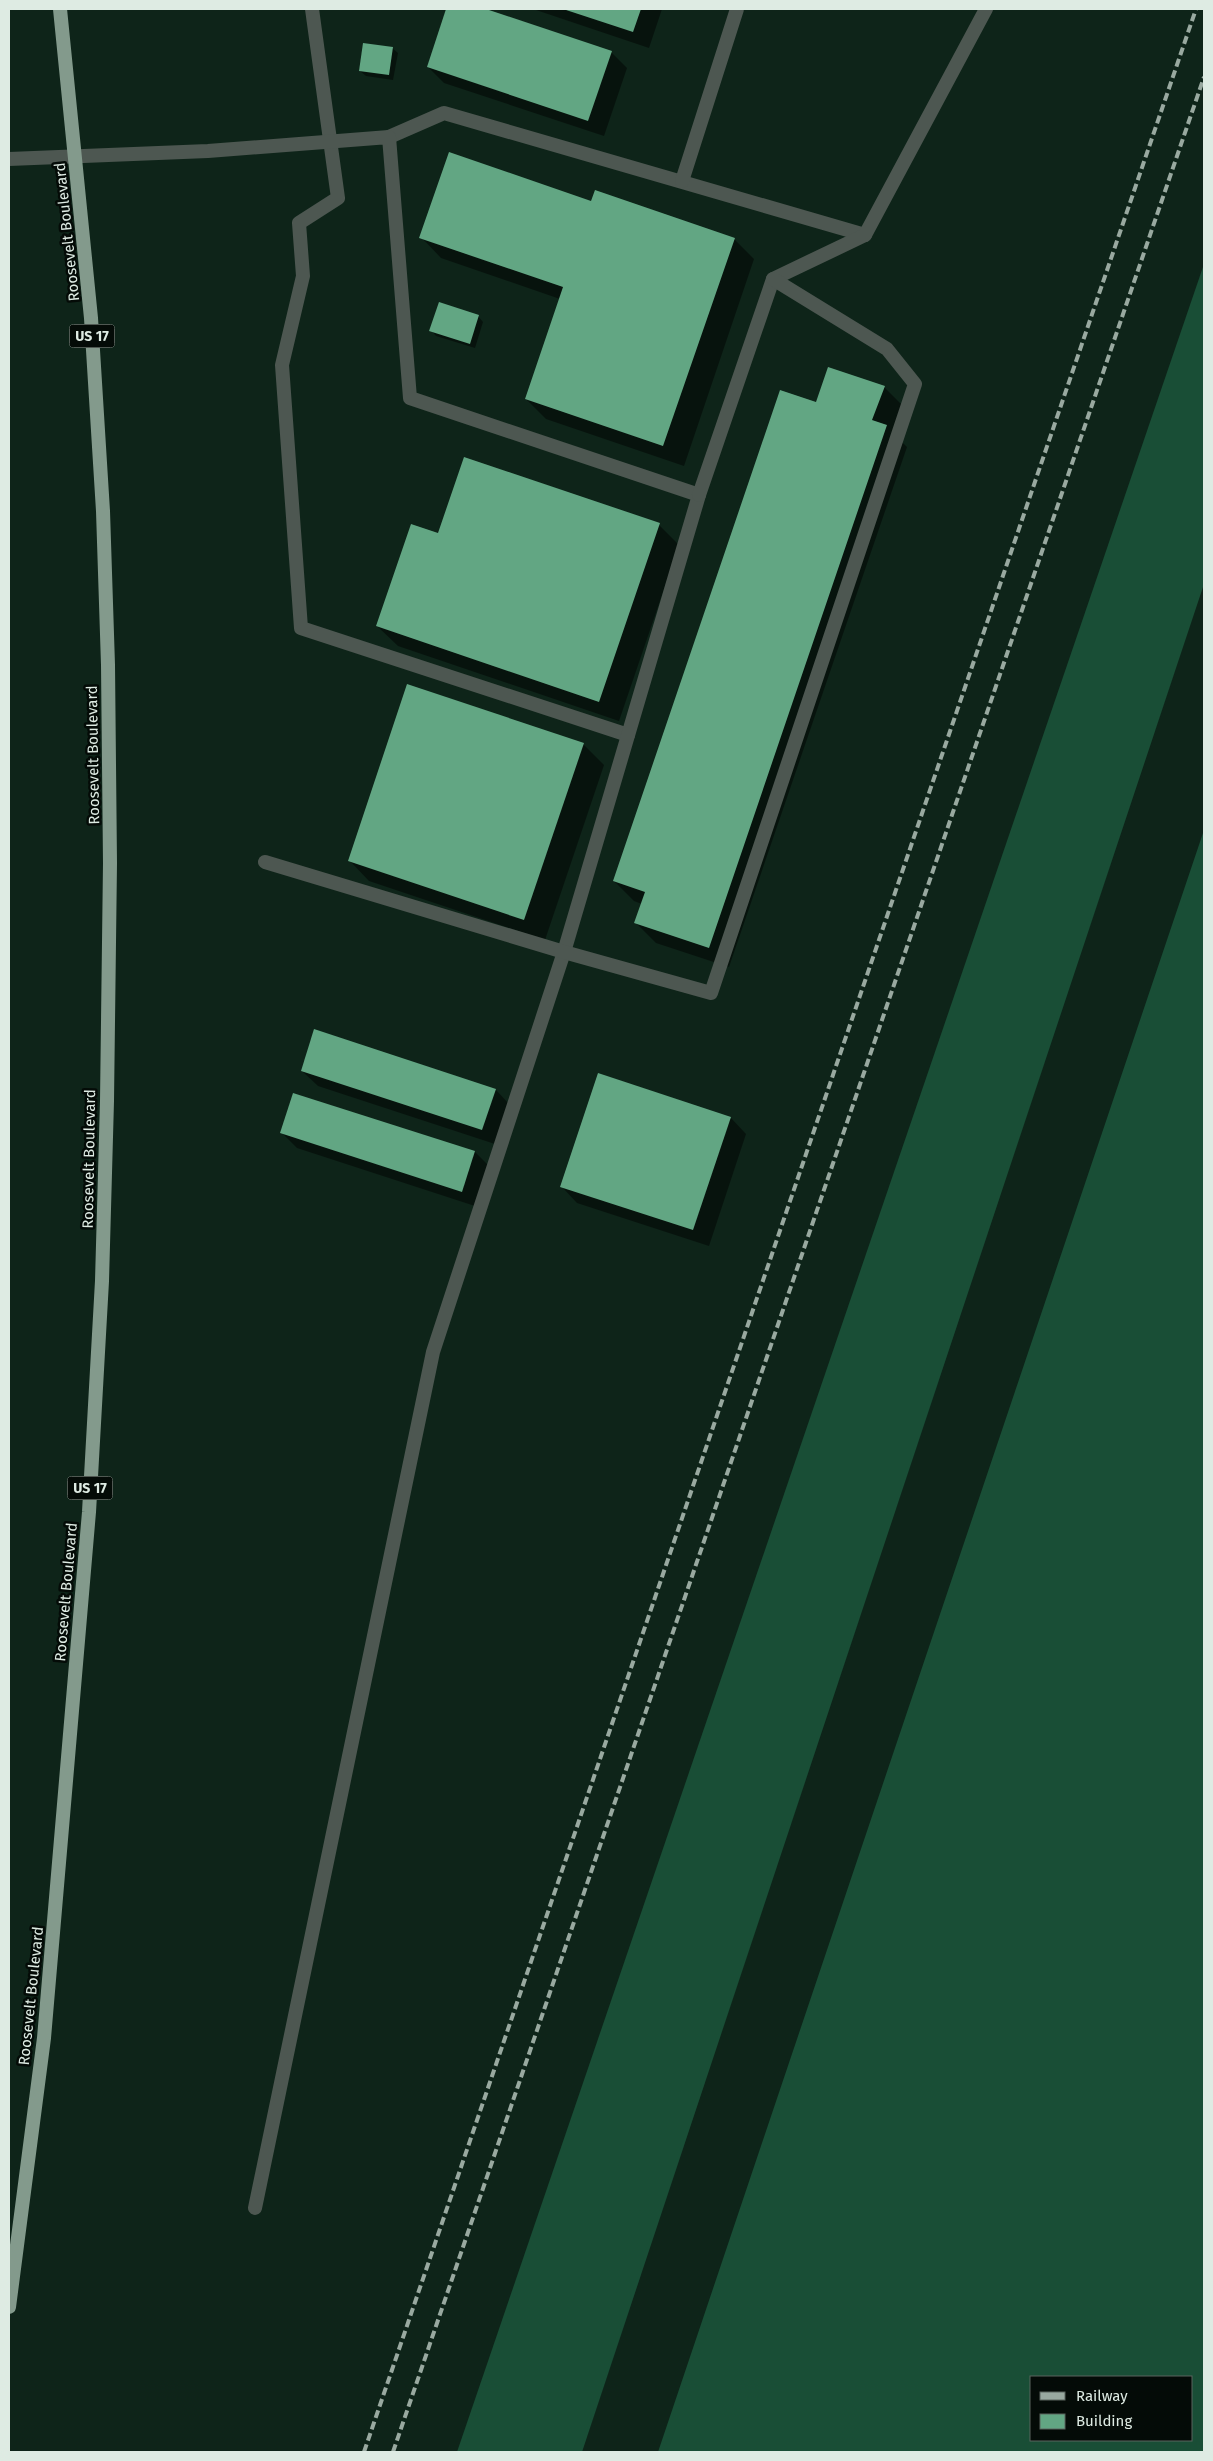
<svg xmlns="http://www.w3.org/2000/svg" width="1213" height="2461" viewBox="0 0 1213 2461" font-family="'Fira Sans',sans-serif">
	<rect width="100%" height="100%" fill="#0e2419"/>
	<g fill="#194e36" fill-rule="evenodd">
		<polygon points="1204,264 1204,584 582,2452 457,2452"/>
		<path d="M1204 830V2452H658ZM1032 2377H1192V2440H1032Z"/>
	</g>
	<g fill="#0007">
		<polygon points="448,9 482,9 611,52 627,68 604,136 444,83 428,67"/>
		<polygon points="533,9 662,9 649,48"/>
		<polygon points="392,48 398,53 393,80 366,76 360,71"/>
		<polygon points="592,202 734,239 754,259 684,466 546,419 526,399 560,299 441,258 421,237"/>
		<polygon points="478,316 483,322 475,348 436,336 431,330"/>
		<polygon points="884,387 904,407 895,435 907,447 729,967 656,943 636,923 642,904 634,901 614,881 816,404"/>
		<polygon points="659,525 679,545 619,721 398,646 377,626 439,534"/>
		<polygon points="583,744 604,765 545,940 369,881 349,860"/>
		<polygon points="302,1071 496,1090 511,1106 498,1145 318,1086"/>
		<polygon points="294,1094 475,1152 491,1168 478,1207 297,1148 281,1132"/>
		<polygon points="731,1118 746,1134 709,1246 577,1203 562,1187"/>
	</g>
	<g fill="#62a683">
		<polygon points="446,9 486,9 612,51 588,121 427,67"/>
		<polygon points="563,9 641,9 633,32"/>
		<polygon points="363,43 393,47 389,75 359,71"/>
		<polygon points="449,152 591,201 595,190 735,238 663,446 525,399 563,287 419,238"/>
		<polygon points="439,302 479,315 470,344 429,331"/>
		<polygon points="828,367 885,386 872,420 887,425 709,948 634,923 645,892 613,881 780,390 816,402"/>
		<polygon points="464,457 660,523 599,702 376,626 411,524 438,533"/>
		<polygon points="407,684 584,743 524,920 348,861"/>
		<polygon points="314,1029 496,1089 482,1130 301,1071"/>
		<polygon points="598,1073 731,1117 693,1230 560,1187"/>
		<polygon points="293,1093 475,1151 462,1192 280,1133"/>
	</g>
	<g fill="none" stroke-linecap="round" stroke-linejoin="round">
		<g stroke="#4d5751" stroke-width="14">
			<polyline points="312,9 338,198 299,223 303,276 282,365 301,628 628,735"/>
			<polyline points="389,137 444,113 865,235"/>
			<polyline points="9,159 208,151 389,137 410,398 699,495 564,952 433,1352 255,2208"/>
			<polyline points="682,181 737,9"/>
			<polyline points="699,495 773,279 865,235 986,9"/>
			<polyline points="265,862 564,952 711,993 915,384 887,349 773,279"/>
		</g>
		<polyline stroke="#839a8c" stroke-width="14" points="9,2307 44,2038 89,1512 102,1281 107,1101 110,863 108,665 103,511 91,318 60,9"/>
		<g stroke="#99a9a0" stroke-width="4" stroke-dasharray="8 4" stroke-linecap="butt">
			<polyline points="364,2452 1196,9"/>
			<polyline points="393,2452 1204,77"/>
		</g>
	</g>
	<g text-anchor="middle" stroke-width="5" stroke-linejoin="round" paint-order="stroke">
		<g fill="#040b07" stroke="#9da8a1" stroke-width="1">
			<rect x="69.5" y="324.5" width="45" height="23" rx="4"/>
			<rect x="67.5" y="1476.5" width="45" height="23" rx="4"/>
		</g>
		<g font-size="14" font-weight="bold" fill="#deebe3">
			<text x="92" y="341">US 17</text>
			<text x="90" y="1493">US 17</text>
		</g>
		<g font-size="15" fill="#deebe3" stroke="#040b07">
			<text transform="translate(67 232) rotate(-96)" y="5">Roosevelt Boulevard</text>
			<text transform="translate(93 755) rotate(-91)" y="5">Roosevelt Boulevard</text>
			<text transform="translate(89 1159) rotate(-89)" y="5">Roosevelt Boulevard</text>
			<text transform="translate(66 1592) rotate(-85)" y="5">Roosevelt Boulevard</text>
			<text transform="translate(31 1996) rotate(-84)" y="5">Roosevelt Boulevard</text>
		</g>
	</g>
	<rect width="1213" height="2461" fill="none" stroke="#deebe3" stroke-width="20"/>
	<rect x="1030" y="2376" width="162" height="65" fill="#040b07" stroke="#5b655f"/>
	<rect x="1040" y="2392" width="25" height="8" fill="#99a9a0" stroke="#5b655f"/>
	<text x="1076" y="2401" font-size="15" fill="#deebe3">Railway</text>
	<rect x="1040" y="2414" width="25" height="15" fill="#62a683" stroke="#5b655f"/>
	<text x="1076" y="2426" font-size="15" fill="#deebe3">Building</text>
</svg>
